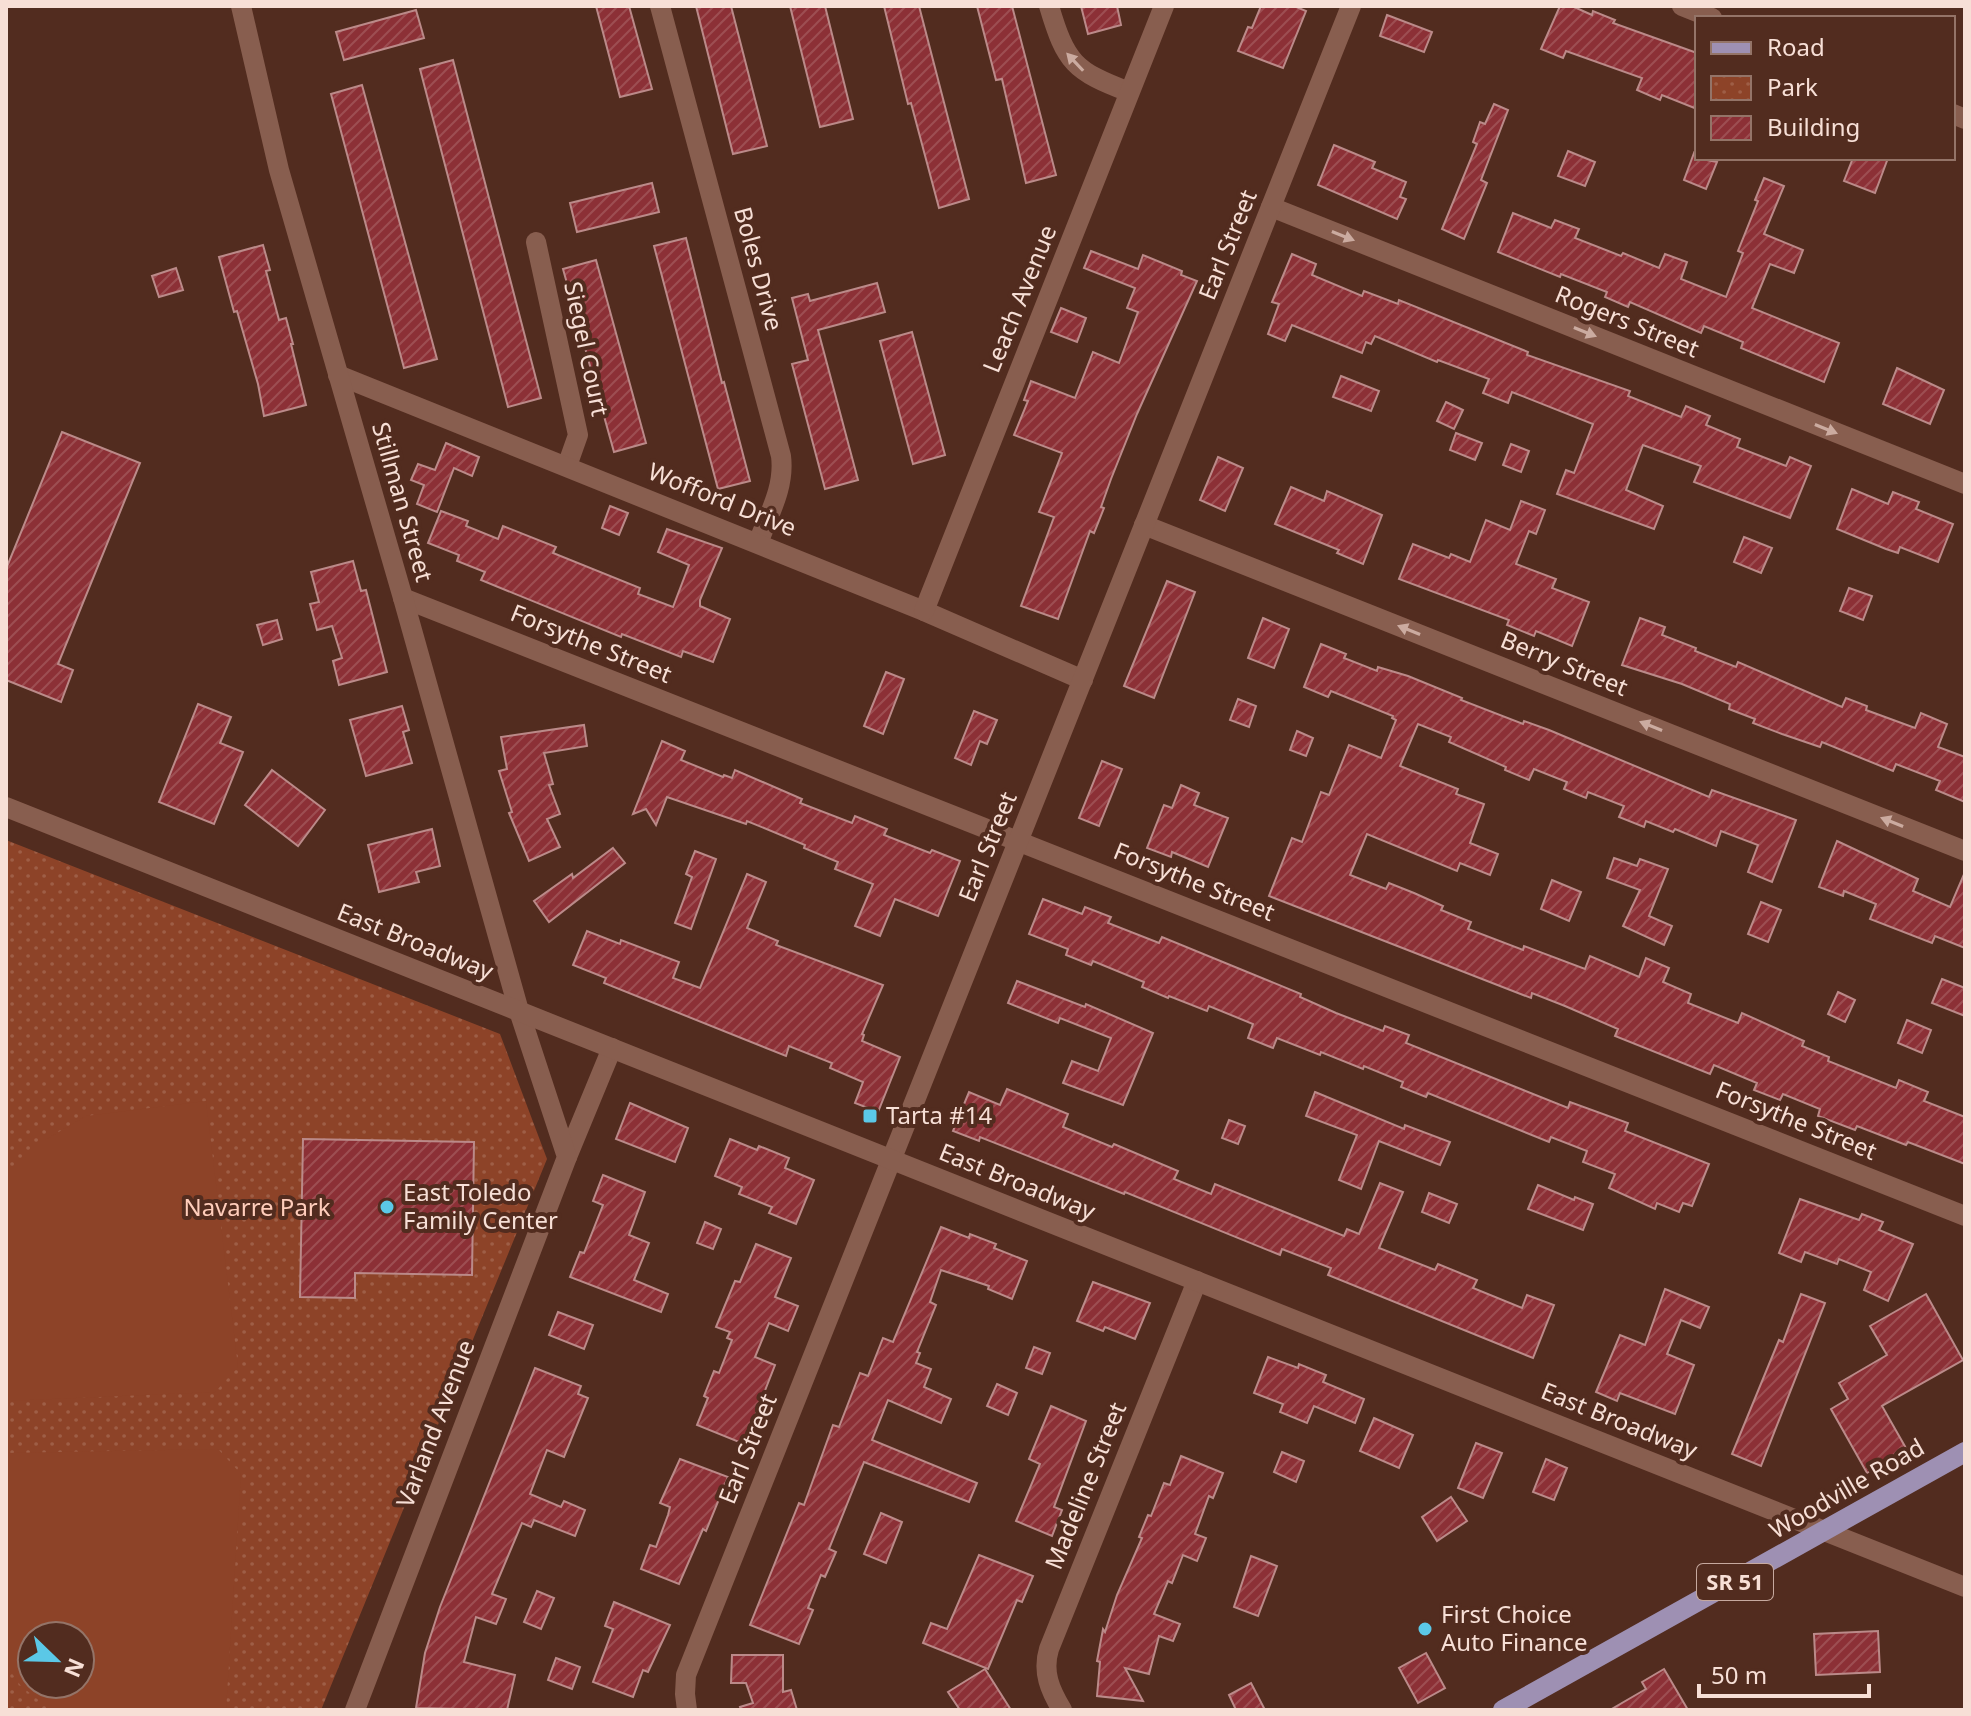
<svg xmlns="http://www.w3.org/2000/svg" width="1971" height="1716" viewBox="0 0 1971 1716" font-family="'Noto Sans',sans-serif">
	<defs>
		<pattern id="park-dots" width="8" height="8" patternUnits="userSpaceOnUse" patternTransform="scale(2)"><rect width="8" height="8" fill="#8d4328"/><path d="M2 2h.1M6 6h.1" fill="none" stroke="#9e5e46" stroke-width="1.8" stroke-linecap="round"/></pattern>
		<pattern id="building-hatch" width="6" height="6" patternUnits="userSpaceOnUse" patternTransform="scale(2)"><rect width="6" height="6" fill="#8c3036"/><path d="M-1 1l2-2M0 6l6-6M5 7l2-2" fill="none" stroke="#9d4e52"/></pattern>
	</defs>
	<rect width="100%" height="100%" fill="#522c1f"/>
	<path fill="url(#park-dots)" fill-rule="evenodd" d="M6 840 500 1034 547 1159 321 1710H6ZM32 1636H80V1684H32Z"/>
	<g fill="#8d4328" fill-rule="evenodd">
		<polygon points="206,1101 238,1367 215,1392 6,1401 6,1175 45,1140 86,1116"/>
		<path d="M218 1449 241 1474 226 1710H51L21 1686 6 1665V1453ZM32 1636H80V1684H32Z"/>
	</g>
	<g fill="url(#building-hatch)" stroke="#bb8a89" stroke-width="2">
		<polygon points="596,6 629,6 652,89 620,97"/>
		<polygon points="696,6 731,6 767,146 733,154"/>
		<polygon points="790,6 825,6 853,119 820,127"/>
		<polygon points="884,6 919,6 969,199 939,208 911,103 908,104"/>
		<polygon points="977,6 1012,6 1056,175 1026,183 1002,79 996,80"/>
		<polygon points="1081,6 1117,6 1121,25 1088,34"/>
		<polygon points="1261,6 1294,6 1306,11 1283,68 1238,51 1248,27 1252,28"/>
		<polygon points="1560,6 1572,6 1592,15 1593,11 1615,20 1613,23 1697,53 1697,109 1662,95 1660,100 1637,90 1642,78 1566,51 1563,58 1541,49"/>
		<polygon points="416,10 424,38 344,60 336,32"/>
		<polygon points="1387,15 1432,32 1424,52 1380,36"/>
		<polygon points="453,60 541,398 508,407 420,69"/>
		<polygon points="362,85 437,359 404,368 331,94"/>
		<polygon points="1494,104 1508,110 1481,180 1487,183 1464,239 1442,229 1477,144 1473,142 1480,122 1485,124"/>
		<polygon points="1334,145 1375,162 1372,168 1406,182 1400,197 1406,199 1397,219 1318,185"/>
		<polygon points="1568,151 1595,162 1585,186 1558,176"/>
		<polygon points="1694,153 1697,158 1717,162 1706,189 1684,180"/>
		<polygon points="1853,158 1888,158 1875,193 1844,181"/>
		<polygon points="1764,178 1784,186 1764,234 1803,250 1794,273 1770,264 1752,308 1839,343 1824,382 1741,348 1743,342 1704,326 1701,333 1630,302 1628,307 1605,297 1607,292 1561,274 1560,277 1498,252 1513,213 1551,228 1555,220 1579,229 1575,238 1621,256 1623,253 1659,268 1665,254 1687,262 1681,279 1726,297 1743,253 1738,251 1758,201 1755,200"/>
		<polygon points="652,183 659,212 577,232 570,203"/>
		<polygon points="686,238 722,383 724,382 750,481 718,489 654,246"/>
		<polygon points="263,245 270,270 266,271 279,320 286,318 293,344 291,344 306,405 264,416 258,384 237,311 234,312 219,257"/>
		<polygon points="1091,251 1138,269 1143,255 1182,271 1181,275 1197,281 1137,414 1111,479 1101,507 1104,508 1094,533 1090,531 1058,619 1021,606 1054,517 1039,512 1062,453 1014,435 1028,401 1024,400 1031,381 1075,398 1093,352 1119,363 1138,312 1127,308 1135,288 1084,268"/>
		<polygon points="1292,254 1316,264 1312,275 1362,296 1364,291 1398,304 1399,300 1528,352 1527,355 1630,391 1628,396 1681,417 1686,406 1710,416 1706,425 1740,439 1737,447 1786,466 1790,457 1811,466 1790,518 1694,482 1701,466 1643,445 1626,490 1663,506 1654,529 1557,494 1566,470 1574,473 1593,424 1512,392 1508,403 1483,393 1489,379 1438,360 1437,362 1375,336 1371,344 1366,342 1362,353 1292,325 1285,341 1268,334 1279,304 1272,302"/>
		<polygon points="596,260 646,443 614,452 563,269"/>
		<polygon points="176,268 183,290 159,297 152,276"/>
		<polygon points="877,283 885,312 818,330 858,480 825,489 792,364 808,360 792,298 808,294 810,301"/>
		<polygon points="1061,308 1086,318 1077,342 1051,332"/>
		<polygon points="912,332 945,455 913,464 880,341"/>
		<polygon points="1897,368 1944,390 1930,424 1883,404"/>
		<polygon points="1341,376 1379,391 1371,411 1333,397"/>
		<polygon points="1446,402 1463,410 1454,429 1437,421"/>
		<polygon points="62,432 140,463 58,664 73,670 61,702 6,680 6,569"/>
		<polygon points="1456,433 1482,443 1475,460 1450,450"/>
		<polygon points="446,443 479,457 472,476 454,468 437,512 417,504 424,485 411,480 418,464 435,470"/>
		<polygon points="1511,444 1529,451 1521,472 1503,465"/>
		<polygon points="1218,457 1243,468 1225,511 1200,500"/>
		<polygon points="1291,487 1324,501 1327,491 1382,515 1363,564 1337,553 1339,550 1275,524"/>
		<polygon points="1852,489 1888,504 1893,492 1919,502 1916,509 1953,524 1938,562 1900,547 1898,553 1886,549 1837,529"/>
		<polygon points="1521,501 1545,510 1536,534 1529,531 1516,564 1556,579 1552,588 1589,602 1572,646 1536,631 1534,636 1507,625 1509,620 1399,579 1413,544 1449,558 1451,554 1470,562 1486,520 1510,530"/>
		<polygon points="610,506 628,513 619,535 602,528"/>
		<polygon points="441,511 468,521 466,526 498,539 503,526 556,547 553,553 640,588 638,594 673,607 689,565 658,552 667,529 722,548 700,600 700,606 730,619 713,662 683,651 681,657 622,634 621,637 481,580 485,572 457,561 459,555 428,543"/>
		<polygon points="1744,537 1772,548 1761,573 1734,562"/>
		<polygon points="353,561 361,591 366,590 387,672 339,685 333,661 342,658 332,626 317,630 310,604 319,602 311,572"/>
		<polygon points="1167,581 1195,592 1154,698 1124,686"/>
		<polygon points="1849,588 1872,596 1863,620 1840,611"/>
		<polygon points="1263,618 1289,629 1274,668 1248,658"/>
		<polygon points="1640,618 1665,627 1662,635 1696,648 1695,651 1736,667 1738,662 1842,707 1846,698 1867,706 1866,710 1915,728 1921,713 1947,724 1938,747 1965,757 1965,802 1936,790 1940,781 1896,764 1893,771 1822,742 1820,747 1782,734 1753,723 1755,719 1729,709 1730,704 1682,684 1622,665"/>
		<polygon points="277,620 282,639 263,645 257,625"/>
		<polygon points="1321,644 1346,654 1344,658 1377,671 1378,667 1408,676 1462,698 1461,700 1523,724 1524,721 1549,730 1709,797 1712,790 1796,820 1772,882 1748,872 1758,845 1721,831 1716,846 1675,829 1673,832 1646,821 1644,827 1619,817 1624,806 1588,792 1586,798 1564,789 1567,782 1534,769 1529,780 1505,770 1506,767 1449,742 1451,737 1418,724 1400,766 1458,789 1456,794 1484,804 1470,843 1498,854 1490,875 1460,863 1457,871 1367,834 1350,875 1386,889 1389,883 1414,893 1443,906 1441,910 1471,922 1468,929 1523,950 1524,946 1585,969 1590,956 1639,977 1646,958 1669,968 1663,982 1691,994 1688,1003 1738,1023 1742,1013 1804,1041 1802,1046 1829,1057 1828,1061 1896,1088 1899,1080 1928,1092 1924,1101 1965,1117 1965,1164 1908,1142 1906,1145 1857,1126 1855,1130 1818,1116 1820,1109 1783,1094 1780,1100 1754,1090 1757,1083 1714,1065 1710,1074 1615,1036 1618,1029 1565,1006 1532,993 1531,998 1269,896 1292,838 1302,842 1321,792 1329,795 1349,745 1381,758 1396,720 1392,718 1393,716 1331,691 1328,697 1304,687"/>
		<polygon points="886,672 904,679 883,734 864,726"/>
		<polygon points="1238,699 1256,706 1249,727 1230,720"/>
		<polygon points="198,704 231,717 220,743 243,752 214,824 159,802"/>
		<polygon points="402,706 409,730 403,732 412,763 366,776 350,720"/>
		<polygon points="974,711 997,720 987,744 980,741 971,765 955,758"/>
		<polygon points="584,725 587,746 544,753 553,784 549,785 560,814 547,819 560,847 529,861 509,813 512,812 499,771 507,769 501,737"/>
		<polygon points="1297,731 1313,738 1306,756 1290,750"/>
		<polygon points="662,741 685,751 681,760 723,777 724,775 732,778 735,770 802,799 800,803 852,823 855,816 887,829 884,835 930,853 932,850 960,861 938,916 895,899 880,936 855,926 873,884 835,869 838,862 804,848 805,845 747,821 746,824 667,797 656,825 646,809 633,814"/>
		<polygon points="1102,761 1122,769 1099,826 1079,818"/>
		<polygon points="272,770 325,810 298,846 245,805"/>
		<polygon points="1181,785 1199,793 1194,805 1228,818 1208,867 1172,852 1171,857 1147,848 1164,805 1172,808"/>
		<polygon points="432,829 440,866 416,872 419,882 379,892 368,845"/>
		<polygon points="1837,841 1918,879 1913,891 1950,907 1965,872 1965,948 1935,936 1932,943 1870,919 1876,904 1844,891 1843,896 1819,887"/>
		<polygon points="613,848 625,863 549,922 534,901 572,874 573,878"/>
		<polygon points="695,851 716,859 691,929 675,923 692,877 686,874"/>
		<polygon points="1614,858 1637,866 1640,859 1668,869 1649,916 1672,926 1664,945 1623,926 1640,890 1607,878"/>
		<polygon points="747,874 766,882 747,928 778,941 776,945 883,985 862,1034 864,1035 862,1041 900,1057 878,1112 855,1103 863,1082 830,1068 832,1063 789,1046 786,1056 604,983 606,978 573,965 587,931 620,944 621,940 679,962 673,978 700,988"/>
		<polygon points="1552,880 1581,892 1569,921 1541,909"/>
		<polygon points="1043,899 1082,914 1085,907 1111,917 1108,923 1159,943 1162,937 1301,994 1300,997 1336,1013 1383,1031 1385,1026 1409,1035 1406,1043 1568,1108 1570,1102 1628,1123 1625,1131 1709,1164 1692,1206 1683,1203 1679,1212 1657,1203 1655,1209 1609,1188 1615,1174 1583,1162 1587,1151 1551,1137 1549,1142 1428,1093 1426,1097 1401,1087 1403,1082 1364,1066 1363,1069 1321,1052 1320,1055 1277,1038 1273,1048 1248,1038 1253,1024 1209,1006 1207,1011 1169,996 1168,998 1142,987 1144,982 1093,961 1091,965 1066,955 1068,949 1029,934"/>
		<polygon points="1761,902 1781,910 1768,942 1748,934"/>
		<polygon points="1942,979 1965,988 1965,1016 1932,1003"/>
		<polygon points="1017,981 1085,1007 1086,1004 1153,1033 1123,1105 1063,1083 1072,1061 1098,1071 1111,1038 1060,1018 1058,1023 1008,1003"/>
		<polygon points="1838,992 1855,1000 1845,1022 1828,1014"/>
		<polygon points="1907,1020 1931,1030 1922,1053 1898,1043"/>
		<polygon points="1007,1089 1068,1114 1063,1127 1112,1147 1114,1144 1178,1171 1174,1179 1211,1194 1215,1184 1344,1236 1347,1229 1359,1234 1380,1183 1403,1192 1379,1248 1435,1270 1438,1264 1477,1280 1473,1288 1522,1308 1527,1295 1554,1305 1533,1358 1328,1275 1331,1268 1282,1249 1280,1255 1125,1192 1124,1194 980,1137 979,1141 953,1131 969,1092 1000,1105"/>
		<polygon points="1315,1092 1404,1129 1405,1125 1450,1142 1440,1165 1379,1141 1361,1189 1339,1180 1357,1135 1306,1116"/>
		<polygon points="630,1103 688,1128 675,1162 616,1139"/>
		<polygon points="1229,1120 1245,1126 1238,1144 1222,1138"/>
		<polygon points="303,1139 474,1142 472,1275 355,1273 355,1298 300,1297"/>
		<polygon points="730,1139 757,1150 759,1146 789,1158 785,1168 814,1180 796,1224 769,1213 772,1207 739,1194 742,1187 715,1176"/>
		<polygon points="603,1175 645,1192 629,1235 649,1243 634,1280 668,1294 661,1312 570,1277 580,1252 584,1253 603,1205 593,1201"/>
		<polygon points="1538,1185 1574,1200 1575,1197 1593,1204 1583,1230 1528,1209"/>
		<polygon points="1429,1193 1457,1204 1449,1223 1422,1212"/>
		<polygon points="1800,1199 1859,1220 1862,1214 1883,1222 1879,1230 1913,1244 1888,1301 1864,1290 1871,1272 1839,1259 1837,1264 1805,1252 1801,1262 1779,1253"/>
		<polygon points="705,1222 721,1229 713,1249 697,1243"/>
		<polygon points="941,1227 969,1238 970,1234 996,1244 994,1248 1027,1261 1012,1299 988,1289 989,1286 941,1270 930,1302 936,1305 917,1352 920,1353 916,1363 931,1369 924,1387 951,1399 941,1423 888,1400 872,1440 977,1483 969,1502 864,1462 829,1549 836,1552 825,1577 821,1575 808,1608 813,1610 799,1644 750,1625 799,1503 804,1505 833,1425 839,1427 860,1373 868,1376 883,1338 893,1342"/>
		<polygon points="756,1244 791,1258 775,1297 798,1306 788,1331 769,1323 755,1357 775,1365 744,1444 697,1425 708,1398 704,1396 714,1371 719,1373 732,1340 727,1338 730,1332 716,1327 735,1281 740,1282"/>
		<polygon points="1093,1282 1150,1303 1135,1339 1105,1327 1103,1331 1077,1321"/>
		<polygon points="1665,1289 1709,1307 1700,1328 1681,1320 1667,1354 1694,1365 1675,1414 1620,1393 1617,1401 1596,1392 1620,1335 1645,1345"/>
		<polygon points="1801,1294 1825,1303 1761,1466 1732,1454 1779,1340 1783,1342"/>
		<polygon points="1926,1294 1963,1360 1882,1406 1907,1450 1867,1473 1831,1409 1848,1399 1839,1383 1887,1355 1870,1326"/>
		<polygon points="558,1312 593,1325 584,1349 549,1335"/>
		<polygon points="1034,1347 1050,1353 1042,1374 1026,1368"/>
		<polygon points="1268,1357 1298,1368 1299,1364 1326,1375 1323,1382 1364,1399 1355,1423 1314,1406 1307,1423 1280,1412 1283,1404 1254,1393"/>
		<polygon points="535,1368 581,1386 578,1394 588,1398 564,1457 547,1450 530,1494 561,1507 564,1501 585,1510 575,1536 534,1520 531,1527 522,1523 492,1594 506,1599 496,1624 476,1617 464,1662 515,1675 507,1710 416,1708 425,1653 440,1607"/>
		<polygon points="997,1384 1017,1393 1008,1415 987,1406"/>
		<polygon points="1051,1406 1086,1421 1054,1507 1062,1510 1052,1536 1016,1521 1040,1464 1029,1459"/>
		<polygon points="1374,1418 1413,1435 1399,1468 1360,1451"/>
		<polygon points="1476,1443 1502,1453 1483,1498 1458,1488"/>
		<polygon points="1282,1452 1304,1461 1296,1482 1274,1472"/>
		<polygon points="1181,1456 1223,1473 1213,1498 1209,1496 1195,1534 1206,1538 1197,1561 1183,1555 1172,1583 1168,1581 1154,1614 1180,1624 1173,1641 1159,1636 1149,1674 1125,1668 1143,1701 1097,1696 1100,1662 1097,1661 1103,1629 1105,1632 1117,1595 1142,1538 1139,1537 1148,1515 1151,1516 1164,1483 1170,1485"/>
		<polygon points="680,1459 728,1477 706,1531 703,1529 679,1584 641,1569 650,1545 656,1547 668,1515 670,1507 660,1503"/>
		<polygon points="1546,1459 1567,1468 1554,1500 1533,1492"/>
		<polygon points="1451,1497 1467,1521 1437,1541 1422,1517"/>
		<polygon points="881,1513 902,1522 886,1563 864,1554"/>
		<polygon points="979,1555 1033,1576 1022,1602 1017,1600 988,1669 923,1643 931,1623 947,1629"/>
		<polygon points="1251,1556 1277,1566 1258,1616 1234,1607"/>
		<polygon points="537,1591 554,1598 541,1629 524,1622"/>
		<polygon points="614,1602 670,1625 648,1672 643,1670 633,1697 593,1682 613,1629 605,1626"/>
		<polygon points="1878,1631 1880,1672 1816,1675 1814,1634"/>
		<polygon points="1426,1653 1445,1688 1418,1703 1399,1668"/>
		<polygon points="732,1655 783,1655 783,1692 791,1690 797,1710 741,1710 740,1707 753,1703 746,1683 731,1683"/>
		<polygon points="556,1658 580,1667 572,1689 548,1680"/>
		<polygon points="985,1669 1011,1710 960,1710 948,1692"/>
		<polygon points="1664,1669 1688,1710 1610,1710 1646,1689 1642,1682"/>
		<polygon points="1251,1683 1265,1710 1236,1710 1229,1695"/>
	</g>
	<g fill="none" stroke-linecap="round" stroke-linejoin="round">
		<g stroke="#885e4f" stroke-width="20">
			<path d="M660 6 781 456C785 487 769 514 758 543"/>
			<path d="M1049 6C1066 63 1074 71 1129 92"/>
			<polyline points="1682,6 1712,18"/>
			<polyline points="1953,114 1965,119"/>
			<polyline points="1271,207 1965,484"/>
			<polyline points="536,242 578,435 567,466"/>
			<polyline points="338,375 924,611 1083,680"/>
			<polyline points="1144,525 1965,851"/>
			<polyline points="403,598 1965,1216"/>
			<polyline points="924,611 1164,6"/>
			<polyline points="567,1157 612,1048"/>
			<polyline points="687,1710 685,1694 686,1675 1351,6"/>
			<path d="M1062 1710C1050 1690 1042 1672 1049 1649L1197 1281"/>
		</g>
		<g stroke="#885e4f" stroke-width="20">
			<polyline points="241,6 279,170 403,598 519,1011 567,1157 355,1710"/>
			<polyline points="6,807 1965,1587"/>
		</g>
		<polyline stroke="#9e90b3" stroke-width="20" points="1503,1710 1965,1452"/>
	</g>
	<defs><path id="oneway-solid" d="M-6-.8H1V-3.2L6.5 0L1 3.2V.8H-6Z" transform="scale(2)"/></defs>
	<g fill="#cbaba0">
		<use href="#oneway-solid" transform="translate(1075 62) rotate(-133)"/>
		<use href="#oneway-solid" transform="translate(1343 236) rotate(22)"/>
		<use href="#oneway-solid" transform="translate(1585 332) rotate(22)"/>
		<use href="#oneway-solid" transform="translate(1826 429) rotate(22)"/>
		<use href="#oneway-solid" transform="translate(1409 630) rotate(-158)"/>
		<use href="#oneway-solid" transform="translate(1651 726) rotate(-158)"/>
		<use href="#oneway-solid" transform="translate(1892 822) rotate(-158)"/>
	</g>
	<g fill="#5bc8e7" stroke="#522c1f" stroke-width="3">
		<rect x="862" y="1108" width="16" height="16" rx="4"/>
		<circle cx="387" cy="1207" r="8"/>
		<circle cx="1425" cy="1629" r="8"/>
	</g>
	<g text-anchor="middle" stroke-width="8" stroke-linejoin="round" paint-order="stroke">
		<rect fill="#522c1f" stroke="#c6a99f" stroke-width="2" x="1697" y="1564" width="76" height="36" rx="6"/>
		<g font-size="22" font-weight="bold" fill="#f7dfd6">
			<text x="1735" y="1590">SR 51</text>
		</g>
		<g font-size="24" fill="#f7dfd6" stroke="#522c1f">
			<text transform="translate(1228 245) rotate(-68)" y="8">Earl Street</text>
			<text transform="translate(758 269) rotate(75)" y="8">Boles Drive</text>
			<text transform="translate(1020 299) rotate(-68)" y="8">Leach Avenue</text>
			<text transform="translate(1627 322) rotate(22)" y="8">Rogers Street</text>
			<text transform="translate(586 349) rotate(78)" y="8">Siegel Court</text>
			<text transform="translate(722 500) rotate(22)" y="8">Wofford Drive</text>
			<text transform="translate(402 502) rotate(74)" y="8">Stillman Street</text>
			<text transform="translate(591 644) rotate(22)" y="8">Forsythe Street</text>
			<text transform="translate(1564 664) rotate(22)" y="8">Berry Street</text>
			<text transform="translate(988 847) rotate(-68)" y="8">Earl Street</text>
			<text transform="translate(1194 882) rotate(22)" y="8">Forsythe Street</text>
			<text transform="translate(415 942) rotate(22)" y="8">East Broadway</text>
			<text transform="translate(1796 1121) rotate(22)" y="8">Forsythe Street</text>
			<text transform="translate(1017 1182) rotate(22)" y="8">East Broadway</text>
			<text transform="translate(1619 1421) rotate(22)" y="8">East Broadway</text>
			<text transform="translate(436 1424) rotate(-69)" y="8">Varland Avenue</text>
			<text transform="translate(748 1449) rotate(-68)" y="8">Earl Street</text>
			<text transform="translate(1086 1486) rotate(-68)" y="8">Madeline Street</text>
			<text transform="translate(1847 1489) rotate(-30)" y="8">Woodville Road</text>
		</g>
		<g font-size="24" fill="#f7dfd6" stroke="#522c1f" text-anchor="start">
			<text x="886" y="1124">Tarta #14</text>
			<text x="403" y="1201">East Toledo<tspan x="403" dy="28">Family Center</tspan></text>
			<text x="1441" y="1623">First Choice<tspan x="1441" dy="28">Auto Finance</tspan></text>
		</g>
		<g font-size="24" fill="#ffcdbb" stroke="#522c1f">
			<text x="257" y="1216">Navarre Park</text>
		</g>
	</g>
	<rect width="1971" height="1716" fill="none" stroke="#f7dfd6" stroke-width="16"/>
	<rect x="1695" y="16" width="260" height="144" fill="#522c1f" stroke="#947468" stroke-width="2"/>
	<rect x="1711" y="42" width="40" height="12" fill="#9e90b3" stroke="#947468" stroke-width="2"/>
	<text x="1767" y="56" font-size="24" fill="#f7dfd6">Road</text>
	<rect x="1711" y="76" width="40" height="24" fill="url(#park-dots)" stroke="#947468" stroke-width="2"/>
	<text x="1767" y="96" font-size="24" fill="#f7dfd6">Park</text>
	<rect x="1711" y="116" width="40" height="24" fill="url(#building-hatch)" stroke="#947468" stroke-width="2"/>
	<text x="1767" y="136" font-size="24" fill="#f7dfd6">Building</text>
	<g transform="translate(56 1660) rotate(113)"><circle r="38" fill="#522c1f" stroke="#947468" stroke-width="2"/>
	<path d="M0-6L14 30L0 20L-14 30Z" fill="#5bc8e7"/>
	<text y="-12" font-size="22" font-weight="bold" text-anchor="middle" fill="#f7dfd6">N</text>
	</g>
	<path d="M1699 1684v12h170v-12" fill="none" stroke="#f7dfd6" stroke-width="4"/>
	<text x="1711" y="1684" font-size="24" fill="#f7dfd6" stroke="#522c1f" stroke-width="6" paint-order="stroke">50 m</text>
</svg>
